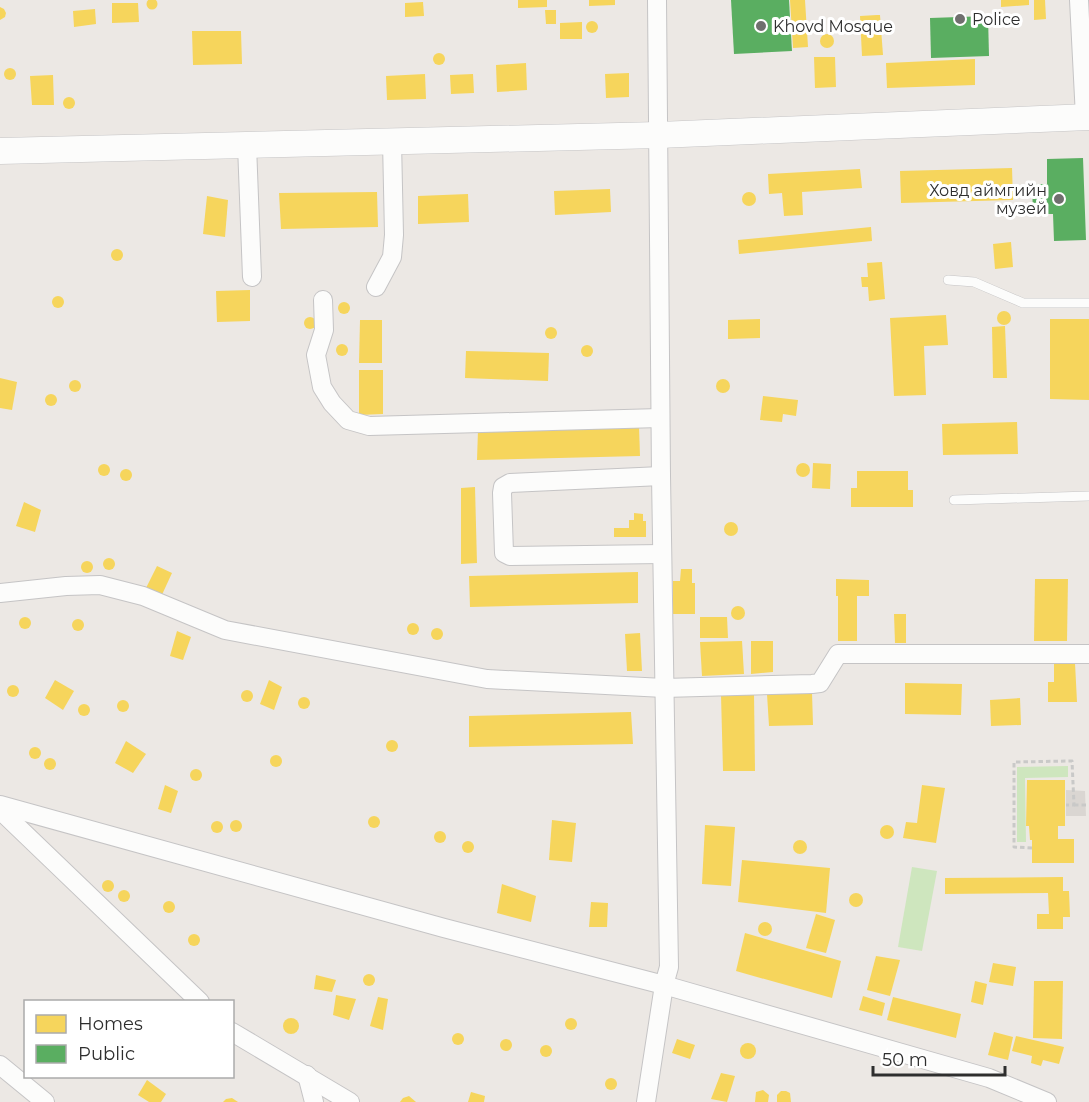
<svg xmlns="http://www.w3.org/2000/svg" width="1089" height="1102" viewBox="0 0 1089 1102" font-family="Montserrat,sans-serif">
	<rect width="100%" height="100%" fill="#ece8e4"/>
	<g fill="#cee6be">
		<polygon points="1068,766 1068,777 1025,778 1026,842 1017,842 1017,767"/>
		<polygon points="912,867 937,871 922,951 898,947"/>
	</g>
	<polygon fill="#dad6d2" points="1066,790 1085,791 1086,816 1066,816"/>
	<g fill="#f6d55c">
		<circle cx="152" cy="4" r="5.5"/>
		<polygon points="518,0 547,0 547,7 518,8"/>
		<polygon points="589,0 615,0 615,5 589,6"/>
		<polygon points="790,0 805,0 808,47 793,48"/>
		<polygon points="1001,0 1029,0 1029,5 1001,7"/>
		<polygon points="1034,0 1045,0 1046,19 1034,20"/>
		<polygon points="423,2 424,16 405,17 405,3"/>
		<polygon points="112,3 138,3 139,22 112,23"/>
		<polygon points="0,7 4,9 6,13 5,17 0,20"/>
		<polygon points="95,9 96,24 74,27 73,11"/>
		<polygon points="545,10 556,10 556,24 546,24"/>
		<polygon points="877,15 880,15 883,55 862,56 860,16"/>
		<circle cx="592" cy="27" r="6"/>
		<polygon points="582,22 582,39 560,39 560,23"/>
		<polygon points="192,31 241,31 242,64 193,65"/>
		<circle cx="827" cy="41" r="7"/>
		<circle cx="439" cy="59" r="6"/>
		<polygon points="814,57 835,57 836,87 815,88"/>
		<polygon points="975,59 975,85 887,88 886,63"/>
		<polygon points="526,63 527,90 497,92 496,65"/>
		<circle cx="10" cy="74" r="6"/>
		<polygon points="629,73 629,97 606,98 605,74"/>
		<polygon points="425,74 426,99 387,100 386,76"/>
		<polygon points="473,74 474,93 451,94 450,75"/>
		<polygon points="53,75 54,105 32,105 30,76"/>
		<circle cx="69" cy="103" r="6"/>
		<polygon points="1012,168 1013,200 901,203 900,171"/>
		<polygon points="860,169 862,188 802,192 803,215 784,216 782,193 769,194 768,174"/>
		<polygon points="610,189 611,212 555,215 554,191"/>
		<circle cx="749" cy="199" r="7"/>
		<polygon points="377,192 378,227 281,229 279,193"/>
		<polygon points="468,194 469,222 418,224 418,196"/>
		<polygon points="207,196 228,200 225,237 203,234"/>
		<polygon points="871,227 872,241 739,254 738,240"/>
		<polygon points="1011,242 1013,267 995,269 993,244"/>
		<circle cx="117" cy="255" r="6"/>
		<polygon points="882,262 885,299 869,301 868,287 862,287 861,277 868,277 867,263"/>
		<polygon points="250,290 250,321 217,322 216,291"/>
		<circle cx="58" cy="302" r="6"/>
		<circle cx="344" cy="308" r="6"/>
		<circle cx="1004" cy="318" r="7"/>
		<polygon points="946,315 948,345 924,346 926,395 894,396 890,318"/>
		<circle cx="310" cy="323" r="6"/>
		<polygon points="760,319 760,338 728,339 728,320"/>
		<polygon points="1050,319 1089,319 1089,400 1050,399"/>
		<polygon points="360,320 382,320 382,363 359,363"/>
		<polygon points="1005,326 1007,378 993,378 992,327"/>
		<circle cx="551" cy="333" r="6"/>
		<circle cx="342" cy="350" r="6"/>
		<circle cx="587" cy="351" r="6"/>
		<polygon points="466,351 549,353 548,381 465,378"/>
		<polygon points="359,370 383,370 383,414 359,415"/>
		<polygon points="0,378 17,382 12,410 0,408"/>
		<circle cx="723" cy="386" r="7"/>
		<circle cx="75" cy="386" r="6"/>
		<circle cx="51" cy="400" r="6"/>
		<polygon points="763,396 798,400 796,416 783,414 782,422 760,420"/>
		<polygon points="1017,422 1018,454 943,455 942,424"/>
		<polygon points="639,426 640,456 477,460 478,430"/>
		<circle cx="803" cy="470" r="7"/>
		<polygon points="813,463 831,464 830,489 812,488"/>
		<circle cx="104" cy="470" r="6"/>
		<circle cx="126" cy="475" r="6"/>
		<polygon points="857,471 908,471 908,490 913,490 913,507 851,507 851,488 857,488"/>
		<polygon points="475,487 477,563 461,564 461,488"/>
		<polygon points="24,502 41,510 35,532 16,526"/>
		<polygon points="634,513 643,514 643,521 646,521 646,537 614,537 614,528 629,528 629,520 634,520"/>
		<circle cx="731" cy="529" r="7"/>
		<circle cx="109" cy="564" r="6"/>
		<circle cx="87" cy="567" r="6"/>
		<polygon points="157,566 172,573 160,599 144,592"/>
		<polygon points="681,569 692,569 692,583 695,583 695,614 673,614 673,581 680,581"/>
		<polygon points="638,572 638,603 470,607 469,576"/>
		<polygon points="836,579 869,580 869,596 857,596 857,641 838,641 838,596 836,596"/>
		<polygon points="1035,579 1068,579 1067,641 1034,641"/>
		<circle cx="738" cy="613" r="7"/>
		<polygon points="894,614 906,614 906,643 895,643"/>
		<circle cx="25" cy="623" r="6"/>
		<polygon points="700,617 727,617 728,638 700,638"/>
		<circle cx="78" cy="625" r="6"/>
		<circle cx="413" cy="629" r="6"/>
		<circle cx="437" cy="634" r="6"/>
		<polygon points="177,631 191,637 183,660 170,656"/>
		<polygon points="640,633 642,671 627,671 625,634"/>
		<polygon points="742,641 744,674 702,676 700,642"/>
		<polygon points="751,641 773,641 773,672 751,674"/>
		<polygon points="1054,663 1075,663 1077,702 1048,702 1048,682 1054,682"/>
		<polygon points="55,680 74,691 63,710 45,698"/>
		<polygon points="269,680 282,687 274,710 260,704"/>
		<polygon points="905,683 962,684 961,715 905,714"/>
		<circle cx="13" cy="691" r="6"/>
		<circle cx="247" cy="696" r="6"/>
		<polygon points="812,692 813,725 769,726 767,694"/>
		<polygon points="754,693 755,771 723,771 721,695"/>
		<circle cx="304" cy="703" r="6"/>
		<polygon points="1020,698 1021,725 991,726 990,700"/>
		<circle cx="123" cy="706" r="6"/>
		<circle cx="84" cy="710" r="6"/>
		<polygon points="631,712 633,744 469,747 469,716"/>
		<circle cx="392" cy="746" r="6"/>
		<polygon points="126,741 146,754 133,773 115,763"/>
		<circle cx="35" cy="753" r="6"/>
		<circle cx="276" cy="761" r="6"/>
		<circle cx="50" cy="764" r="6"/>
		<circle cx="196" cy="775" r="6"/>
		<polygon points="1027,780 1065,780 1065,826 1058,826 1058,839 1074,839 1074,863 1032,863 1032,840 1030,840 1029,826 1026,826"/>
		<polygon points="165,785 178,791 171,813 158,809"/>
		<polygon points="922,785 945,788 936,843 903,838 906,822 917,823"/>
		<circle cx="374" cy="822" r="6"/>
		<circle cx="236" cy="826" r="6"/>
		<polygon points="552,820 576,823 572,862 549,860"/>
		<circle cx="217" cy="827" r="6"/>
		<circle cx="887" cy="832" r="7"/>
		<polygon points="705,825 735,827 731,886 702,884"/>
		<circle cx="440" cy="837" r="6"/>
		<circle cx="800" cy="847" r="7"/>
		<circle cx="468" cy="847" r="6"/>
		<polygon points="742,860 830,868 826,913 738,902"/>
		<polygon points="1063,877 1063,891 1069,891 1070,917 1063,917 1063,929 1037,929 1037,914 1049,914 1048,893 945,894 945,878"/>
		<circle cx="108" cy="886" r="6"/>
		<polygon points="502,884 536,896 531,922 497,913"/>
		<circle cx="124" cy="896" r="6"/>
		<circle cx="856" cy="900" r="7"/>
		<circle cx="169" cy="907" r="6"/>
		<polygon points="591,902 608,903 607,927 589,927"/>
		<polygon points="816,914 835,920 826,953 806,948"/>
		<circle cx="765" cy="929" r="7"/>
		<polygon points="745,933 841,961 832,998 736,971"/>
		<circle cx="194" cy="940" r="6"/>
		<polygon points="876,956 900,960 890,996 867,990"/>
		<polygon points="993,963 1016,967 1013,986 989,982"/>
		<circle cx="369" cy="980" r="6"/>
		<polygon points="316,975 336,980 332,992 314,989"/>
		<polygon points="975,981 987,984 983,1005 971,1002"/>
		<polygon points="1034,981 1063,981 1062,1039 1033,1038"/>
		<polygon points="336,995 356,999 349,1020 333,1015"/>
		<polygon points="863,996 885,1003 882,1016 859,1010"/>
		<polygon points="378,997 388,999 383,1030 370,1026"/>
		<polygon points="893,997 961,1014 956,1038 887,1020"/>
		<circle cx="571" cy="1024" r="6"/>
		<circle cx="291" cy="1026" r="8"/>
		<polygon points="994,1032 1013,1037 1008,1060 988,1055"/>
		<circle cx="458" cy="1039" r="6"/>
		<polygon points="1016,1036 1064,1047 1059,1064 1043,1060 1041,1066 1031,1063 1032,1056 1012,1051"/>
		<circle cx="506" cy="1045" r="6"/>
		<polygon points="677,1039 695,1045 690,1059 672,1053"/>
		<circle cx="748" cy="1051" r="8"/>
		<circle cx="546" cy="1051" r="6"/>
		<polygon points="721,1073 735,1076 727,1102 711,1099"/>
		<circle cx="611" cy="1084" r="6"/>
		<polygon points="147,1080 166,1094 161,1102 149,1102 138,1095"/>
		<polygon points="763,1090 769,1095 768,1102 755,1102 756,1092"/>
		<polygon points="781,1091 786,1091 790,1093 791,1102 777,1102 777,1095"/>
		<polygon points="471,1092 485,1096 484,1102 468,1102"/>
		<polygon points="409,1096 416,1102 400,1102 403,1098"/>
		<polygon points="232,1098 238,1102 223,1102 226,1099"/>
	</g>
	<g fill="#5aae61">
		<polygon points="731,0 789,0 792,51 734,54"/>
		<polygon points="988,16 989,56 931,58 930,18"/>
		<polygon points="1083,158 1086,240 1054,241 1053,214 1033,214 1032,184 1047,184 1047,159"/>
	</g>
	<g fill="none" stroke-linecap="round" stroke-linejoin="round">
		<g stroke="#c5c4c5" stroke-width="10">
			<g id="lane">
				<polyline points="948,280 974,282 1023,303 1089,303"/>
				<polyline points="954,500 1089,496"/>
			</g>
		</g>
		<g stroke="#c5c4c5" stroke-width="20">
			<g id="street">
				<polyline points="1079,0 1085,117"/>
				<polyline points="247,145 252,277"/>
				<polyline points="376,287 392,257 394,235 392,141"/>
				<polyline points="323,300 324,330 316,355 322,387 332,403 348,420 369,426 660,418"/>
				<polyline points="661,476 510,483 503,487 502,493 504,553 510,556 662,554"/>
				<polyline points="0,593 66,586 100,585 143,596 225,630 487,679 664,688 812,684 820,683 838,654 1089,654"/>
				<polyline points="0,805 444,928 664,985 989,1078 1047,1102"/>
				<polyline points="0,810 200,1002"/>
				<polyline points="232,1032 350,1102"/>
				<polyline points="0,1065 45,1102"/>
				<polyline points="307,1075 314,1102"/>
				<polyline points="646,1102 664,985 669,967 661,476 657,0"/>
			</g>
		</g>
		<g stroke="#c5c4c5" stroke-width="27">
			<polyline id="secondary" points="0,151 659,135 1089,117"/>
		</g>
		<g stroke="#c9c9c8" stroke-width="3" stroke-dasharray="4.5 3" stroke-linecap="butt">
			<polyline points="1074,805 1086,805"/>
			<polyline points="1032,848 1014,847 1014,762 1072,761 1074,805 1066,805"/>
		</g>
		<use href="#lane" stroke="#fcfcfb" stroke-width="9"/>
		<use href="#street" stroke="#fcfcfb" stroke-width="18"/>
		<use href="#secondary" stroke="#fcfcfb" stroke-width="26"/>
	</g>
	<g fill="#706f6e" stroke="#fff" stroke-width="2">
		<circle cx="960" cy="19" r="6"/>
		<circle cx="761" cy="26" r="6"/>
		<circle cx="1059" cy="199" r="6"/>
	</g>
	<g text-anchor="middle" stroke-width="6" stroke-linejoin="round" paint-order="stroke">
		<g font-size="16" fill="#2e2e2e" stroke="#fff" text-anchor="start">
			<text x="972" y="25">Police</text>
			<text x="773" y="32">Khovd Mosque</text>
			<text x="1047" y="196" text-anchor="end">Ховд аймгийн<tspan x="1047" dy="18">музей</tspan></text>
		</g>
	</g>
	<rect x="24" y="1000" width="210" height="78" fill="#ffffff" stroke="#ababab" stroke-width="1.5"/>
	<rect x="36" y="1015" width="30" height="18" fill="#f6d55c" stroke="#ababab" stroke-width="1.5"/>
	<text x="78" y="1030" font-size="18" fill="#2e2e2e">Homes</text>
	<rect x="36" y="1045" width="30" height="18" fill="#5aae61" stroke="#ababab" stroke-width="1.5"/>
	<text x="78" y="1060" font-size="18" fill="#2e2e2e">Public</text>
	<path d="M873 1066v9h132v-9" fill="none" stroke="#2e2e2e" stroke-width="3"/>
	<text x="882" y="1066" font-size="18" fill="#2e2e2e" stroke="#ffffff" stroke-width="4.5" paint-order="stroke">50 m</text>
</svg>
